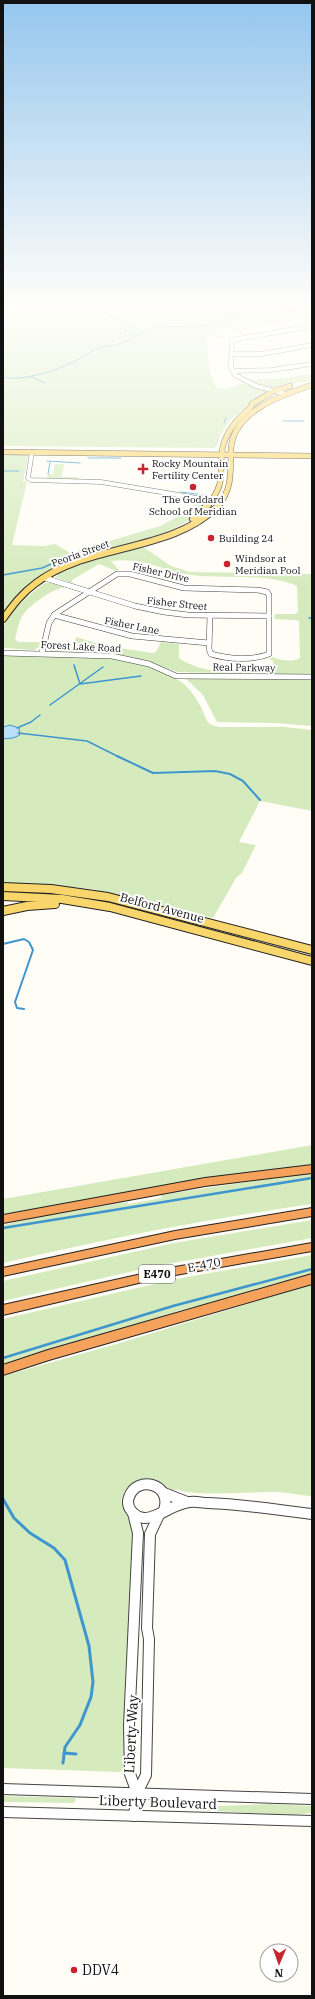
<svg xmlns="http://www.w3.org/2000/svg" width="315" height="1999" viewBox="0 0 315 1999" font-family="'IBM Plex Serif',serif">
	<rect width="100%" height="100%" fill="#fffdf5"/>
	<g fill="#d5ebbd">
		<path d="M3 308H312V322L303 317 242 330 247 335C241 336 242 334 238 331 232 327 217 329 211 333L227 337 226 338 211 336 206 337C210 357 206 370 217 388L226 389 243 383 269 392C247 406 223 419 217 446L214 448 3 446Z"/>
		<polygon points="312,374 312,381 296,383 281,389 274,389 247,380 284,378"/>
		<polygon points="3,454 25,455 28,457 23,481 27,482 12,545 44,546 55,544 79,558 21,592 3,612"/>
		<polygon points="55,464 64,464 62,477 78,477 78,479 47,478 48,474 53,474"/>
		<polygon points="199,501 205,503 188,521 162,535 89,556 76,551 160,526 181,515"/>
		<path d="M140 547 145 548 171 566 190 572 312 574V675L178 672 127 656 97 653 50 651V643H71L75 641 76 637 106 646 152 653 156 652 161 642 179 644V658C205 676 239 671 270 672L274 670 273 661 269 659 273 657C280 661 293 662 300 658L299 621 295 620 274 619 275 614H295L298 612 297 586C261 571 223 581 185 574 158 568 140 557 111 561L119 570 116 571 99 564 72 580V583L56 577 58 574 92 560Z"/>
		<path d="M45 583H51L65 587C50 590 29 605 21 618 18 625 17 632 15 639L18 642H40L39 647 34 650 3 648C3 641 2 633 4 626 9 611 32 592 45 583Z"/>
		<path d="M3 655C59 656 123 649 175 678 188 685 195 696 202 709 204 714 206 720 209 723 212 726 217 726 220 727H285L312 730V811L260 801 239 842 256 845 242 873 236 878 213 918 91 889 52 885 3 883Z"/>
		<polygon points="185,678 312,679 312,726 275,723 217,722 203,695"/>
		<polygon points="312,1145 312,1164 211,1178 3,1214 3,1199"/>
		<path d="M312 1172V1204C208 1219 105 1239 3 1263V1225L33 1218 127 1202 129 1204 162 1198 161 1195Z"/>
		<polygon points="312,1220 312,1238 151,1267 3,1301 3,1281 174,1243"/>
		<polygon points="312,1255 312,1274 200,1307 192,1307 162,1316 162,1317 3,1365 3,1319 176,1279"/>
		<path d="M312 1284V1496C298 1496 283 1491 269 1492 251 1492 190 1497 177 1489L172 1491C154 1475 126 1474 121 1502L134 1528 124 1721V1769L120 1772 3 1768V1376L120 1343Z"/>
		<polygon points="3,1796 75,1798 76,1800 74,1803 3,1802"/>
		<polygon points="271,1804 312,1806 312,1813 291,1815 196,1810 197,1807"/>
	</g>
	<polygon fill="#b9e0f7" stroke="#3f96cf" points="10,725 19,728 20,735 13,738 3,739 3,727"/>
	<g fill="none" stroke-linecap="round" stroke-linejoin="round">
		<g stroke="#3f96cf" stroke-width="1">
			<polyline points="104,308 106,314 130,325 124,330 137,335"/>
			<polyline points="256,308 303,313 312,316"/>
			<polyline points="29,376 45,383"/>
			<path d="M3 377C21 382 54 371 71 363 80 360 87 353 95 350 105 346 115 346 125 342 136 338 144 330 155 327L202 326 234 319 236 316 224 313 229 310 241 308"/>
			<polyline points="283,421 304,421"/>
			<polyline points="224,423 226,418"/>
			<polyline points="88,458 121,458"/>
			<polyline points="199,460 202,463"/>
			<polyline points="47,461 80,463"/>
			<polyline points="3,471 19,471"/>
			<polyline points="48,474 50,462"/>
			<polyline points="181,492 203,495"/>
		</g>
		<g stroke="#3f96cf" stroke-width="1.5">
			<polyline points="3,575 42,568 72,555"/>
			<polyline points="309,618 312,618"/>
			<polyline points="74,665 80,684 141,676"/>
			<polyline points="50,705 103,667"/>
			<polyline points="17,728 31,722 40,715"/>
			<polyline points="18,733 87,741 119,757"/>
		</g>
		<g stroke="#3f96cf" stroke-width="2">
			<polyline points="117,756 153,773 215,771 230,774 243,781 260,800"/>
			<polyline points="3,944 24,939 29,942 33,950 15,1002 17,1008 24,1009"/>
		</g>
		<g stroke="#3f96cf" stroke-width="2.5">
			<polyline points="3,1228 312,1178"/>
			<polyline points="3,1358 173,1306 312,1269"/>
		</g>
		<g stroke="#3f96cf" stroke-width="3">
			<polyline points="3,1499 14,1518 30,1533 54,1548 65,1560 89,1646 93,1682 91,1697 80,1725 65,1747 63,1763"/>
			<polyline points="64,1753 76,1754"/>
		</g>
		<g stroke="#444" stroke-width="5">
			<g id="minor-far2">
				<polyline points="232,354 261,354 312,345"/>
				<polyline points="232,371 271,370 312,364"/>
				<polyline points="286,394 256,386 235,375 231,367 232,340 312,326"/>
				<polyline points="32,452 28,478 31,480 101,482 221,502"/>
			</g>
		</g>
		<g stroke="#444" stroke-width="6">
			<g id="minor-far1">
				<polyline points="45,578 135,606 164,612 188,615 269,616"/>
				<polyline points="54,615 132,636 209,643"/>
				<polyline points="3,653 112,656 149,664 176,676 312,677"/>
				<path d="M42 653 49 623 55 614 117 574H130L184 588 258 590 267 592 269 595V654C252 661 228 659 211 654L209 649 210 615"/>
			</g>
		</g>
		<g stroke="#444" stroke-width="12">
			<g id="minor">
				<polyline points="164,1493 187,1502"/>
				<path d="M164 1510C173 1483 136 1475 129 1497 125 1507 134 1517 144 1518 157 1519 174 1503 190 1502 196 1501 202 1503 208 1503 243 1504 277 1510 312 1514"/>
				<polyline points="133,1513 138,1533 129,1726 130,1774 137,1793"/>
				<polyline points="3,1789 312,1799"/>
				<polyline points="3,1812 312,1821"/>
				<polyline points="134,1816 137,1793 146,1775 149,1639 147,1628 150,1534 159,1515"/>
			</g>
		</g>
		<g stroke="#222" stroke-width="6">
			<g id="major-far2">
				<polyline points="251,407 252,404 274,391 290,386"/>
				<polyline points="3,452 312,456"/>
				<path d="M207 506C230 479 216 469 224 442 229 428 239 417 250 408"/>
				<path d="M218 506C233 488 230 472 231 450 232 412 281 395 312 385"/>
			</g>
		</g>
		<g stroke="#222" stroke-width="8">
			<g id="major-far1">
				<polyline points="193,519 208,505"/>
				<path d="M3 619C13 605 22 593 36 583 88 543 172 553 219 505"/>
			</g>
		</g>
		<g stroke="#222" stroke-width="10">
			<g id="major">
				<polyline points="3,887 51,889 108,897 312,950"/>
				<polyline points="3,896 62,899 110,907 312,961"/>
				<polyline points="3,911 27,906 55,904"/>
			</g>
		</g>
		<g stroke="#222" stroke-width="2">
			<g id="highway">
				<polygon points="312,1165 312,1173 205,1186 3,1223 3,1215 205,1178"/>
				<polygon points="312,1208 312,1216 175,1239 3,1276 3,1268 175,1231"/>
				<polygon points="312,1243 312,1251 164,1277 3,1315 3,1305 164,1269"/>
				<polygon points="312,1274 312,1284 49,1360 3,1375 3,1365 48,1350"/>
			</g>
		</g>
		<use href="#minor-far2" stroke="#fff" stroke-width="4"/>
		<use href="#minor-far1" stroke="#fff" stroke-width="5"/>
		<use href="#minor" stroke="#fff" stroke-width="10"/>
		<use href="#major-far2" stroke="#f9d66b" stroke-width="5"/>
		<use href="#major-far1" stroke="#f9d66b" stroke-width="6"/>
		<use href="#major" stroke="#f9d66b" stroke-width="8"/>
		<use href="#highway" fill="#f5a25d" fill-rule="evenodd"/>
	</g>
	<linearGradient id="sky" x2="0" y2="1"><stop stop-color="#95c6ee"/><stop offset="0.52" stop-color="#fffefa"/><stop offset="1" stop-color="#fffefa" stop-opacity="0"/></linearGradient>
	<rect width="315" height="588" fill="url(#sky)"/>
	<g fill="#c4262e" stroke="#fff" stroke-width="1.5">
		<path d="M141 463h4v4h4v4h-4v4h-4v-4h-4v-4h4z"/>
		<circle cx="193" cy="487" r="4"/>
		<circle cx="211" cy="538" r="4"/>
		<circle cx="227" cy="564" r="4"/>
		<circle cx="74" cy="1970" r="4"/>
	</g>
	<g text-anchor="middle" stroke-width="4" stroke-linejoin="round" paint-order="stroke">
		<g font-size="10" fill="#111" stroke="#fff" text-anchor="start">
			<text x="152" y="467">Rocky Mountain<tspan x="152" dy="12">Fertility Center</tspan></text>
			<text x="193" y="503" text-anchor="middle">The Goddard<tspan x="193" dy="12">School of Meridian</tspan></text>
			<text x="219" y="542">Building 24</text>
			<text x="235" y="562">Windsor at<tspan x="235" dy="12">Meridian Pool</tspan></text>
		</g>
		<g font-size="10" fill="#111" stroke="#fff">
			<text transform="translate(80 553) rotate(-20)" y="4">Peoria Street</text>
			<text transform="translate(161 572) rotate(13)" y="4">Fisher Drive</text>
			<text transform="translate(177 603) rotate(6)" y="4">Fisher Street</text>
			<text transform="translate(132 625) rotate(11)" y="4">Fisher Lane</text>
			<text transform="translate(81 646) rotate(3)" y="4">Forest Lake Road</text>
			<text transform="translate(244 667) rotate(1)" y="4">Real Parkway</text>
		</g>
		<rect fill="#fff" stroke="#585858" stroke-width="1" x="139" y="1265" width="36" height="18" rx="3"/>
		<g font-size="11" font-weight="bold" fill="#111">
			<text x="157" y="1278">E470</text>
		</g>
		<g font-size="12" fill="#111" stroke="#fff">
			<text transform="translate(162 908) rotate(15)" y="4">Belford Avenue</text>
			<text transform="translate(204 1265) rotate(-11)" y="4">E-470</text>
		</g>
		<g font-size="14" fill="#111" stroke="#fff">
			<text transform="translate(131 1734) rotate(-87)" y="5">Liberty Way</text>
			<text transform="translate(158 1802) rotate(2)" y="5">Liberty Boulevard</text>
		</g>
		<g font-size="14" fill="#111" stroke="#fff" text-anchor="start">
			<text x="82" y="1975">DDV4</text>
		</g>
	</g>
	<rect width="315" height="1999" fill="none" stroke="#111111" stroke-width="8"/>
	<g transform="translate(279 1963) rotate(182)"><circle r="19" fill="#ffffff" stroke="#a0a0a0"/>
	<path d="M0-3L7 15L0 10L-7 15Z" fill="#c4262e"/>
	<text y="-6" font-size="11" font-weight="bold" text-anchor="middle" fill="#111111">N</text>
	</g>
</svg>
